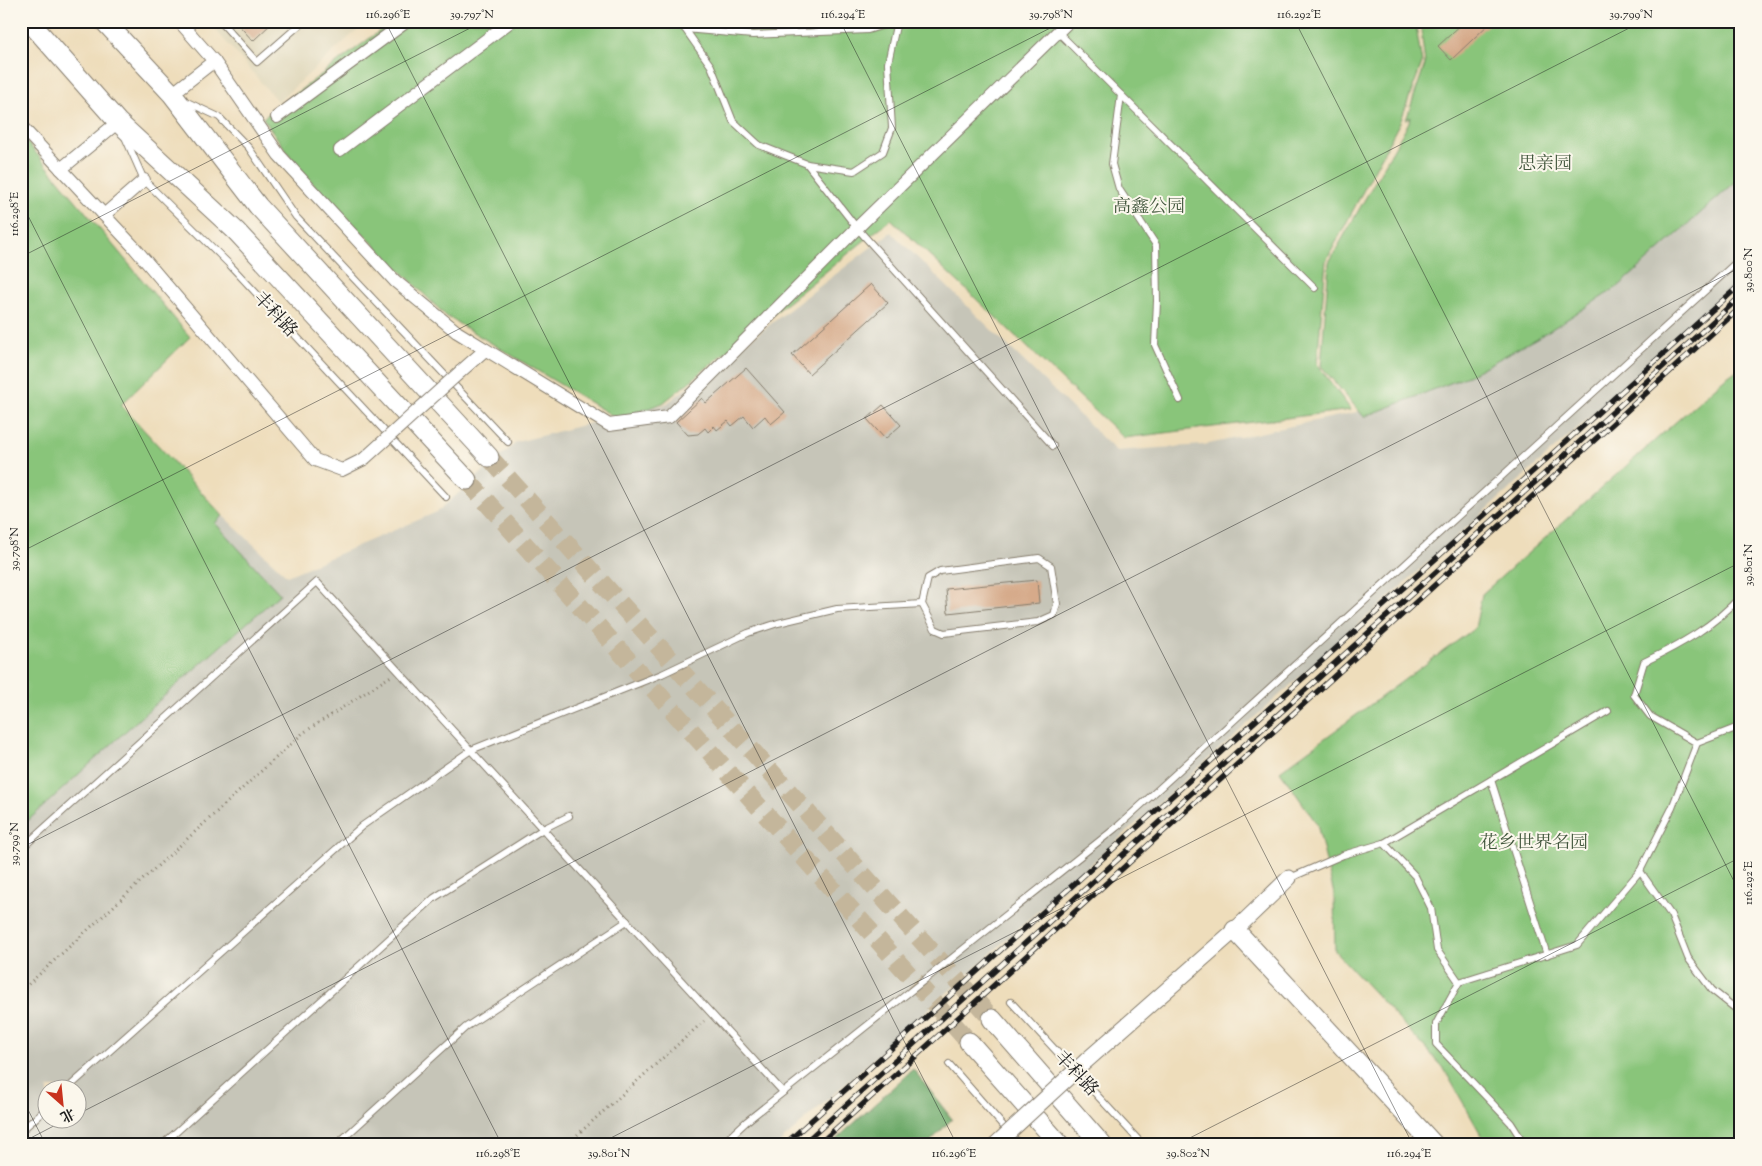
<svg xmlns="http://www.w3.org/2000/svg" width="1762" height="1166" viewBox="0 0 1762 1166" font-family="'Sorts Mill Goudy','Noto Serif SC',serif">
	<rect width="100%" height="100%" fill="#fbf7ec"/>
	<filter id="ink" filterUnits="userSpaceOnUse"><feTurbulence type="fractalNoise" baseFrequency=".02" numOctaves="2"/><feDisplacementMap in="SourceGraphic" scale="10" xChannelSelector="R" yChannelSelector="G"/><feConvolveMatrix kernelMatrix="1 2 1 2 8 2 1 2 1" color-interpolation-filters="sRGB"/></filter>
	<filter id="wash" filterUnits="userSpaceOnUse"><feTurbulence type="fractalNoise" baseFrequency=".0096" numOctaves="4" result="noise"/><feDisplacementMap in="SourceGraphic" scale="20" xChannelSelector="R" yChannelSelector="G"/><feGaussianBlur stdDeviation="1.12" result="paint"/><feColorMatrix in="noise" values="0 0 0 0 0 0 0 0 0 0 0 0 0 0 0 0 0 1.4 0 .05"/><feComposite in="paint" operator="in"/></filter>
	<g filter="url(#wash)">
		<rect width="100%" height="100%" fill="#edb"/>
		<polygon fill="#dcd3b4" points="208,21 367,21 278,102"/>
		<path fill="#c6c5b8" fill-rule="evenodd" d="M1741 175V282L777 1145H21V827L164 696 280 594 215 523 223 516 287 576 437 512 517 442 666 404 891 232 1116 451 1204 445 1357 412 1507 352ZM48 1088H78V1118H48Z"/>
		<g fill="#89c57a" stroke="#52704b">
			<polygon points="393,21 1415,21 1422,63 1401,120 1326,261 1317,364 1351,410 1124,438 891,219 663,403 618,419 446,316 301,172 263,118"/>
			<polygon points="1420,21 1741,21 1741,177 1619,286 1544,334 1468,376 1364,417 1321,366 1329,262 1409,122 1410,117 1406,120 1425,64"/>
			<polygon points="21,135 190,337 121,405 223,516 215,523 280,594 164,696 21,827"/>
			<polygon points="1741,367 1741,1145 1487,1145 1443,1067 1335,951 1334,894 1317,824 1280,771 1475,628 1482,594 1723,380"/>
		</g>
		<polygon fill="#6eaa6a" stroke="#456343" points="913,1069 952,1119 927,1145 830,1145"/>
		<g id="blocks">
			<g fill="#d6aa8a">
				<polygon points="235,21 274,21 253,41"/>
				<polygon points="1465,21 1492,21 1451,60 1438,46"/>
				<polygon points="871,284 888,303 809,374 792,355"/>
				<polygon points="746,368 785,412 771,424 765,416 753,427 744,416 732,426 728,421 717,430 714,426 708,432 705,428 698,434 688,435 676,422 702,398 706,403"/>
				<polygon points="883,405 901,425 885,439 867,419"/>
				<polygon points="1037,580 1039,603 948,613 946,589"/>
			</g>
		</g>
	</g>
	<g filter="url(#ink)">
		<use href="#blocks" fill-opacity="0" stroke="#857c6c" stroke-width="1"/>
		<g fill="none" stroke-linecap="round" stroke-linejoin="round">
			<g stroke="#c4b69b" stroke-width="19" stroke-dasharray="19 9" stroke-linecap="butt">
				<polyline points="489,457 992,1019"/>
				<polyline points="467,480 969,1042"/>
			</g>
			<g stroke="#857c6c" stroke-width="8">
				<g id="service">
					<polyline points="220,21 257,62 304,21"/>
					<polyline points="678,21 685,29 711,66 733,121 759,145 807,164 854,171 883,152 892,128 888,63 897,21"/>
					<polyline points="685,29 753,35 868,30 897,21"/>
					<polyline points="1058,32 1315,288"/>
					<polyline points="1121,95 1112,164 1119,189 1156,245 1157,301 1155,345 1180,400"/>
					<polyline points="185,101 219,117 249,148 296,217 508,442"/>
					<polyline points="125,137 144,180 229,264 446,497"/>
					<polyline points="807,164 857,228 1053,446"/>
					<polygon points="1039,558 1051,566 1057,604 1054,615 1038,622 944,633 935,629 922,604 928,578 940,571"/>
					<path d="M1741 596C1714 626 1680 645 1644 662L1634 695 1650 716 1697 743 1741 726"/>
					<polyline points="1491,780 1547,955"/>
					<polyline points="1384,843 1415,876 1431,908 1437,950 1459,982"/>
					<polyline points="21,849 317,582 783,1092"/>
					<polyline points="1640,871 1671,915 1688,958 1712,990 1741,1013"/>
					<polyline points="1290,878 1343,855 1384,843 1608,711"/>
					<polyline points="1011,1002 1143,1145"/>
					<polyline points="949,1064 1020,1145"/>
					<polyline points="68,1088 362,826 471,750 662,674 748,633 778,623 837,609 922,604"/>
					<polyline points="21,1131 48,1107"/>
					<polyline points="162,1145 434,898 543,829 569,816"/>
					<polyline points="336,1145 466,1027 627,921"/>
					<polyline points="721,1145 747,1121 1117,827 1741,258"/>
					<polyline points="1525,1145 1511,1123 1436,1044 1436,1024 1459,982 1577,945 1640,871 1672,808 1697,743"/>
				</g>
			</g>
			<g stroke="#857c6c" stroke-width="14">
				<g id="minor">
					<polyline points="179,21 214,61 279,155 395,281 457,332 609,425 669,417 857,228 1069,21"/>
					<polyline points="172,94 214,61"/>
					<polyline points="277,117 407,21"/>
					<polyline points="21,126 133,246 315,460 342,470 364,459"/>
					<polyline points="340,150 511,21"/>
					<polyline points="61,169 118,122"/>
					<polyline points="104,215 144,180"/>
					<polyline points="460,372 485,350"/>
				</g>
			</g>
			<g stroke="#857c6c" stroke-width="17">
				<polyline id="tertiary" points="1086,1061 1235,930 1289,878"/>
			</g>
			<g stroke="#857c6c" stroke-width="21">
				<g id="primary">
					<polyline points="29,21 118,122 236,231 467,480"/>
					<polyline points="104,21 172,94 258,206 489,457"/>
					<polyline points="1235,930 1434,1145"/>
					<polyline points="992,1019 1102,1145"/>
					<polyline points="969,1042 1060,1145"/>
				</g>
			</g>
			<g stroke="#857c6c" stroke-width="3" stroke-dasharray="1 4" stroke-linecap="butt">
				<polyline points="21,991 303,733 391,676"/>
				<polyline points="566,1145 704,1021"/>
			</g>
			<use href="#service" stroke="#fff" stroke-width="6"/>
			<use href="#minor" stroke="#fff" stroke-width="12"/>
			<use href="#tertiary" stroke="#fff" stroke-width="15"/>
			<use href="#primary" stroke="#fff" stroke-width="19"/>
			<g stroke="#1c1c1c" stroke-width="5.5">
				<g id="rail">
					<polyline points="784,1145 1741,284"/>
					<polyline points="802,1145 1741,296"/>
					<polyline points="818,1145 1741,307"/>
				</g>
			</g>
			<use href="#rail" stroke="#fbf7ec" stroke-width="4" stroke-dasharray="11" stroke-linecap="butt"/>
			<g stroke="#857c6c" stroke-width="14" stroke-linecap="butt">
				<polyline id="minor-bridge" points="364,459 460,372"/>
			</g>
			<g stroke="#857c6c" stroke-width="17" stroke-linecap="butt">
				<polyline id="tertiary-bridge" points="995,1145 1086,1061"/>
			</g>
			<use href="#minor-bridge" stroke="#fff" stroke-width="12"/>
			<use href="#tertiary-bridge" stroke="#fff" stroke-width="15"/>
		</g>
	</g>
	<path fill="none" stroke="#1c1c1c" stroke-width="1" stroke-opacity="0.45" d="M385 21 957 1145M840 21 1413 1145M1295 21 1741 895M21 202 502 1145M21 257 484 21M21 552 1064 21M21 848 1643 21M21 1096 46 1145M78 1114 1741 267M21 1143 69 1118M597 1145 1741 562M1176 1145 1741 857"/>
	<g text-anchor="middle" stroke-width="4" stroke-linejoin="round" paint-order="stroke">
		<g font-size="18" fill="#42573d" stroke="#fbf7ec">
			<text x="1545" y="169">思亲园</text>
			<text x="1149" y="212">高鑫公园</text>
			<text x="1534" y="848">花乡世界名园</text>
		</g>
		<g font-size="18" fill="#1c1c1c" stroke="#fbf7ec">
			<text transform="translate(276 314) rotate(47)" y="6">丰科路</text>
			<text transform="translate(1077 1073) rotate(47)" y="6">丰科路</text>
		</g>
	</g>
	<rect width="1762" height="1166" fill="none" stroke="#fbf7ec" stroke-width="55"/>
	<g transform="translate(62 1104) rotate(153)"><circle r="24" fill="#fbf7ec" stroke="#a29f99"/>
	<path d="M0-4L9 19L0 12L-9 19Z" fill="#c8321e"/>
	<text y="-8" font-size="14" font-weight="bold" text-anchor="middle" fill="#1c1c1c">北</text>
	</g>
	<rect x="28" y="28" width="1706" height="1110" fill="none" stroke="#1c1c1c" stroke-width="2"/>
	<g font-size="12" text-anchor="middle" fill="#1c1c1c">
		<text x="388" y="18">116.296°E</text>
		<text x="472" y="18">39.797°N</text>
		<text x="843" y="18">116.294°E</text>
		<text x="1051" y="18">39.798°N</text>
		<text x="1299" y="18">116.292°E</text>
		<text x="1631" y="18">39.799°N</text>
		<text transform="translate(14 214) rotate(-90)" y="4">116.298°E</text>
		<text transform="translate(1748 270) rotate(-90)" y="4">39.800°N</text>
		<text transform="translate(14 549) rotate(-90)" y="4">39.798°N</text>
		<text transform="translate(1748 565) rotate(-90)" y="4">39.801°N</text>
		<text transform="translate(14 844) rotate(-90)" y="4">39.799°N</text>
		<text transform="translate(1748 883) rotate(-90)" y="4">116.292°E</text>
		<text x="498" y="1157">116.298°E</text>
		<text x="609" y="1157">39.801°N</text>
		<text x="954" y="1157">116.296°E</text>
		<text x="1188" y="1157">39.802°N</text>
		<text x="1409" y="1157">116.294°E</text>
	</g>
</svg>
